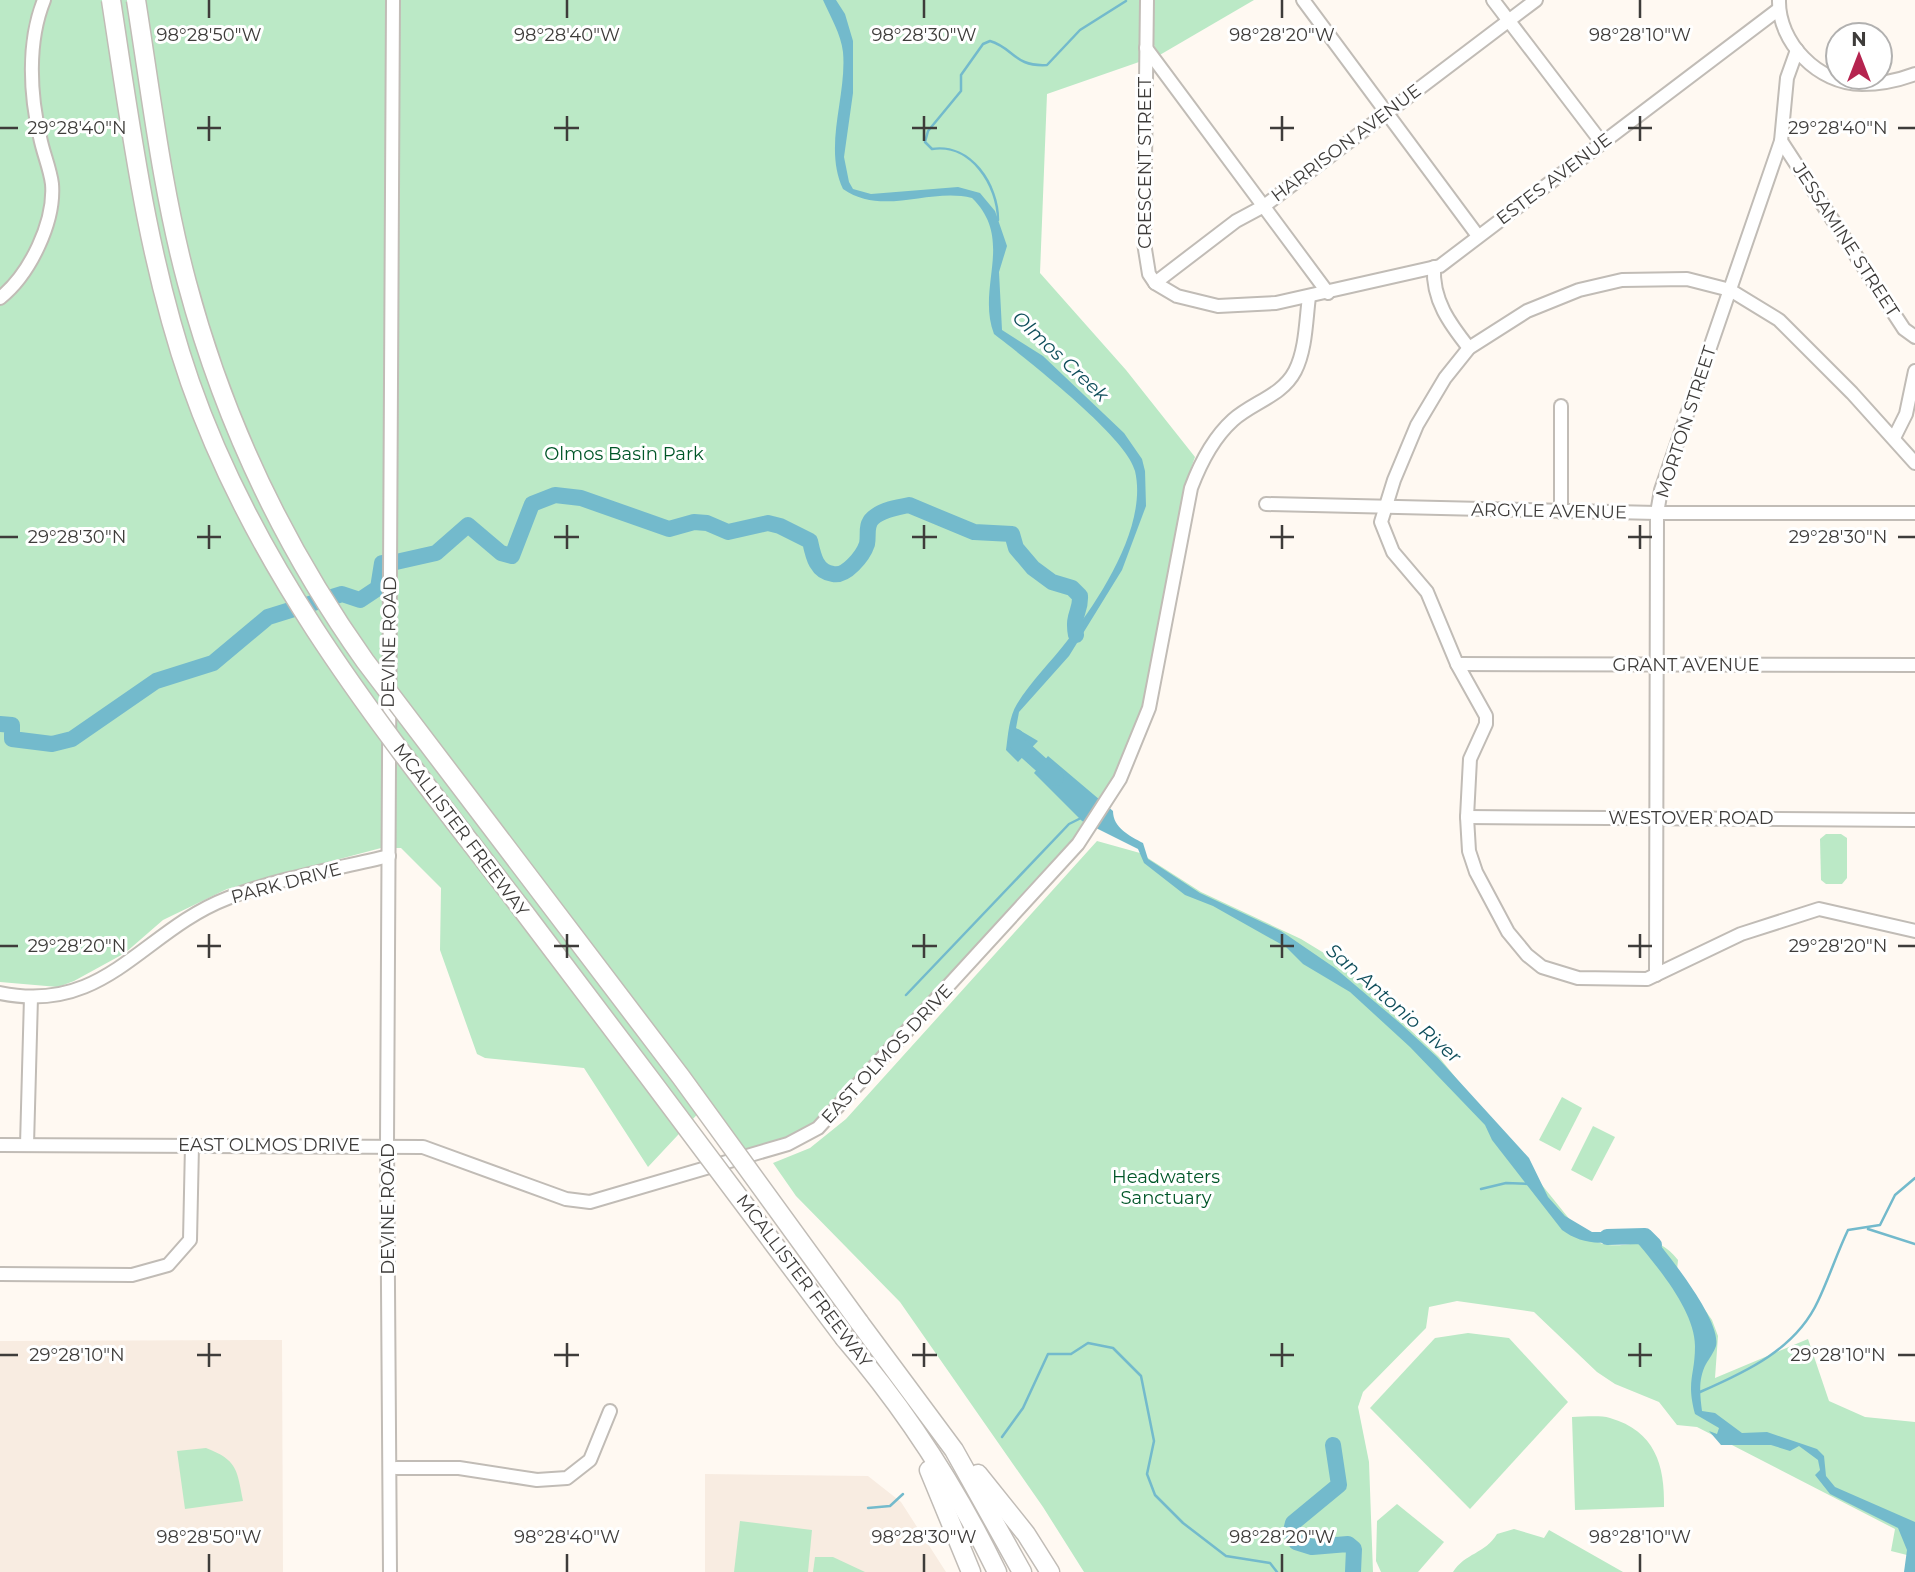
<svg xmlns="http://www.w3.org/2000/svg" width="1915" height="1572" viewBox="0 0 1915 1572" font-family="Montserrat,sans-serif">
	<rect width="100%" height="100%" fill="#fff9f2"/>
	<g fill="#f8ece1">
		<polygon points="282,1340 283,1572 0,1572 0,1341"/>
		<polygon points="705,1474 868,1476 901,1502 946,1572 705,1572"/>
	</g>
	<g fill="#bbe9c6">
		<polygon points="0,0 1140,0 1139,62 1047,94 1040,273 1126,370 1195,457 1184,488 1143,707 1113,781 1070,846 818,1123 798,1135 741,1153 706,1105 648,1167 584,1068 485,1058 477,1054 440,950 441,888 401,848 381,848 227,889 163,920 125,953 74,981 58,987 0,982"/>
		<polygon points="1153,0 1254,0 1158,56 1152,39"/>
		<polygon points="1826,834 1841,834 1847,838 1847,878 1842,884 1826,884 1821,880 1820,839"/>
		<path d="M1097 841 1140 853 1201 892 1301 939 1337 961 1439 1057 1575 1226C1585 1234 1594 1243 1608 1245 1639 1248 1653 1229 1678 1260L1677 1270 1712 1320 1718 1336 1715 1378 1808 1339 1829 1401 1865 1417 1915 1422V1557L1891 1551 1895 1529 1697 1427 1677 1425 1659 1402 1615 1384 1597 1372 1534 1312 1457 1301 1429 1307 1426 1328 1363 1392 1358 1407 1369 1462 1373 1572H1084L1043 1507 900 1302 796 1196 773 1163 810 1148 846 1119Z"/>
		<polygon points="1562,1097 1582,1108 1560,1151 1539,1140"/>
		<polygon points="1593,1126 1615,1137 1592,1181 1571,1170"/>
		<polygon points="1468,1333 1509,1338 1568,1402 1470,1509 1370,1408 1435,1338"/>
		<path d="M1572 1417C1584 1417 1599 1415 1610 1418 1655 1431 1665 1465 1664 1507L1575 1510Z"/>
		<path d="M206 1448C237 1460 237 1469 243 1501L185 1509 177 1451Z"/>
		<polygon points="1397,1504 1444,1542 1418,1572 1381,1572 1376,1561 1377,1521"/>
		<polygon points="740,1521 812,1530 808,1572 734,1572"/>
		<path d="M1514 1529 1544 1538 1549 1530 1623 1572H1453C1465 1553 1485 1554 1497 1534Z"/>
		<polygon points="815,1557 833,1557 865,1572 813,1572"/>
	</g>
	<g fill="#73bacc">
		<path d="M823 0H836L845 14 853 41V93L844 157 849 182 853 189 871 194 958 187 980 193 995 211 1007 246 999 272 1002 330 1043 356 1124 433 1142 459 1145 471 1146 506 1122 570 1069 656 1019 712 1016 728 1038 741 1018 762 1006 750C1008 735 1009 717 1017 704 1031 681 1051 662 1067 641 1099 600 1148 526 1135 471 1128 438 1024 357 994 334 976 287 1015 240 972 198 930 187 883 217 843 189 823 146 847 97 843 52 841 34 830 16 823 0Z"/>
		<path d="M1048 756 1113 811C1113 828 1130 836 1143 843L1148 859 1200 893 1281 931 1335 968 1401 1024 1437 1057 1529 1158 1548 1197 1565 1216 1592 1232H1632C1611 1248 1582 1245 1562 1230L1492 1140 1485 1125 1410 1047 1350 992 1303 964 1286 947 1213 906 1185 895 1144 863 1138 849 1082 821 1034 773Z"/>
		<path d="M1645 1231H1649C1665 1251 1722 1320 1716 1346 1714 1352 1709 1359 1706 1364 1698 1379 1700 1395 1702 1411L1715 1413 1742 1433 1767 1432 1817 1449 1824 1456 1826 1476 1835 1487 1915 1522V1572H1904L1907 1550 1898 1528 1830 1494 1815 1475 1820 1470 1818 1460 1799 1446 1790 1451 1771 1445H1721L1709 1431 1717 1434 1719 1428 1695 1414C1686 1380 1695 1376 1695 1346 1695 1311 1657 1266 1635 1240Z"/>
	</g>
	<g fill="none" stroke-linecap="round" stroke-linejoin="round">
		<g stroke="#73bacc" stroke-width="2.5">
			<path d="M998 220C998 185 971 143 932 149L925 142 928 131 961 91V75L983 44 990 41C1014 48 1014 67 1047 65L1080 30 1126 1"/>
			<polyline points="906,995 1069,824 1083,817"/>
			<polyline points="1481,1189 1506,1183 1529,1184"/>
			<polyline points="1868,1229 1915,1244"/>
			<path d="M1700 1392C1746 1372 1796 1349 1818 1301 1829 1278 1837 1253 1848 1230L1880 1225 1895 1195 1915 1178"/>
			<polyline points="1002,1437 1023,1408 1048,1354 1071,1354 1088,1343 1113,1348 1141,1376 1154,1441 1147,1474 1155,1495 1183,1523 1226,1556 1270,1563 1277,1572"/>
			<polyline points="868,1508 890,1506 903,1494"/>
		</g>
		<g stroke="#73bacc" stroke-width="16">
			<path d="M396 562 436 553 468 525 501 553 512 556 532 504 555 495 581 498 669 529 694 522 707 523 728 532 768 523 780 526 810 541C813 555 816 572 833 574 846 577 863 556 867 544 869 535 865 525 873 518 882 510 898 507 909 505L974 532 1012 534 1016 548 1033 568 1052 582 1072 588 1080 596C1081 612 1072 614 1076 635"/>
			<polyline points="0,724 12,725 12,739 52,744 72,739 156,681 213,663 268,617 342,594 360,600 378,588 382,563"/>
			<polyline points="1016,737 1016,742 1056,778"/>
			<polyline points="1607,1237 1645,1236 1654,1245"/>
			<polyline points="1333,1445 1339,1485 1293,1523 1291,1531 1296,1542 1312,1547 1348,1544 1354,1549 1353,1572"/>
		</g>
		<g stroke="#c1bcb6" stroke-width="16">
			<g id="minor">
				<polyline points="1147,0 1144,243 1149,274 1155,283 1177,296 1218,306 1276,303 1440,266 1779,9"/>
				<polyline points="1303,0 1478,236"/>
				<polyline points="1493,0 1602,143"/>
				<path d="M1779 0C1778 42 1818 84 1862 84 1879 84 1899 80 1915 74"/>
				<polyline points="1146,48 1328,293"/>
				<polyline points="1781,141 1904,329 1915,337"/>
				<path d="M1434 267C1432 300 1450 324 1469 348"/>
				<polyline points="1155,283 1236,221 1264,206 1536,0"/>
				<path d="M0 298C30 274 55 222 52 184 50 168 43 153 40 137 30 95 27 42 44 0"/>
				<polyline points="1561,406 1561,512"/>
				<polyline points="1894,438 1906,414 1915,371"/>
				<polyline points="1915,463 1852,393 1779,320 1730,290 1687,279 1622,280 1579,290 1527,311 1469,348 1445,378 1417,425 1394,480 1381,522 1393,552 1427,592 1457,664 1486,716 1486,724 1470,759 1467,817 1469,851 1476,872 1508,932 1527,955 1542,967 1578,978 1647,979 1741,934 1819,909 1915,931"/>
				<polyline points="1266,504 1657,513 1915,513"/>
				<polyline points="1457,664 1915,665"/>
				<polyline points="1467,817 1915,820"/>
				<polyline points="1656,975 1657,513 1661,490 1781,141 1787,78 1797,50"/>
				<path d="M0 993C106 1015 142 931 228 898 279 878 336 869 389 856"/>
				<path d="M0 1145 423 1147 566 1199 590 1202 788 1144 818 1128 1078 844 1120 779 1149 708 1191 488C1200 464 1213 438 1233 420 1253 402 1282 396 1295 371 1306 350 1306 319 1309 297"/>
				<polyline points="27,1145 31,997"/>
				<polyline points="0,1274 132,1275 168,1265 190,1240 192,1145"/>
				<polyline points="396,1468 459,1468 537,1480 567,1478 590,1460 610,1411"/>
				<polyline points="390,1572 387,1145 393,0"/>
			</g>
		</g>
		<g stroke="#c1bcb6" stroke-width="21">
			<g id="highway">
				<polyline points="859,1322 954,1450 1022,1572"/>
				<path d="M845 1339C905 1409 957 1489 997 1572"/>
				<polyline points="929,1470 971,1572"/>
				<polyline points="978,1474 1026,1534 1050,1572"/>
			</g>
		</g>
		<use href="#minor" stroke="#fff" stroke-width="12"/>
		<use href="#highway" stroke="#fff" stroke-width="18"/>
		<g stroke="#c1bcb6" stroke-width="21" stroke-linecap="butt">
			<g id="highway-bridge">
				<path d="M111 0C131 129 147 258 190 382 260 583 393 741 521 908 630 1051 737 1195 845 1339"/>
				<path d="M136 0C151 94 162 190 187 283 223 418 284 547 365 661L681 1077 859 1322"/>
			</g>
		</g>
		<use href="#highway-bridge" stroke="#fff" stroke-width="18"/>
	</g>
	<path fill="none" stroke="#3e3c3a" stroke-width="2.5" d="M209 0V18M567 0V18M924 0V18M1282 0V18M1640 0V18M209 116V141M567 116V141M924 116V141M1282 116V141M1640 116V141M0 128H18M197 128H221M554 128H579M912 128H937M1270 128H1294M1628 128H1652M1898 128H1915M209 525V549M567 525V549M924 525V549M1282 525V549M1640 525V549M0 537H18M197 537H221M554 537H579M912 537H937M1270 537H1294M1628 537H1652M1898 537H1915M209 934V958M567 934V958M924 934V958M1282 934V958M1640 934V958M0 946H18M197 946H221M554 946H579M912 946H937M1270 946H1294M1628 946H1652M1898 946H1915M209 1343V1367M567 1343V1367M924 1343V1367M1282 1343V1367M1640 1343V1367M0 1355H18M197 1355H221M554 1355H579M912 1355H937M1270 1355H1294M1628 1355H1652M1898 1355H1915M209 1554V1572M567 1554V1572M924 1554V1572M1282 1554V1572M1640 1554V1572"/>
	<g text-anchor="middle" stroke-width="6" stroke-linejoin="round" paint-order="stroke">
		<g font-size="18" fill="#3e3c3a" stroke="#fff">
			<text transform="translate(1346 143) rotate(-37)" y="6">HARRISON AVENUE</text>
			<text transform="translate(1145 163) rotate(-90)" y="6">CRESCENT STREET</text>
			<text transform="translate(1554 179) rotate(-37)" y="6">ESTES AVENUE</text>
			<text transform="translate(1846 240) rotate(57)" y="6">JESSAMINE STREET</text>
			<text transform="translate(1686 422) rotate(-72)" y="6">MORTON STREET</text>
			<text transform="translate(1549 511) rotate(1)" y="6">ARGYLE AVENUE</text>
			<text transform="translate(389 642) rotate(-89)" y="6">DEVINE ROAD</text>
			<text x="1686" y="671">GRANT AVENUE</text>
			<text x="1691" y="824">WESTOVER ROAD</text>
			<text transform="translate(461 830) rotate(53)" y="6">MCALLISTER FREEWAY</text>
			<text transform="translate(286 883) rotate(-15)" y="6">PARK DRIVE</text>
			<text transform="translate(887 1054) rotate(-47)" y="6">EAST OLMOS DRIVE</text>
			<text x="269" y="1151">EAST OLMOS DRIVE</text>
			<text transform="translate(388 1209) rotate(-90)" y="6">DEVINE ROAD</text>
			<text transform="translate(804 1281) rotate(53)" y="6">MCALLISTER FREEWAY</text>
		</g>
		<g font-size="18" fill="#005628" stroke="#fff">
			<text x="624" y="460">Olmos Basin Park</text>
			<text x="1166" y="1183">Headwaters<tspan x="1166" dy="21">Sanctuary</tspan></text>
		</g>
		<g font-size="19" font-style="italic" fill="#0f4e5b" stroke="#fff">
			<text transform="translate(1061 356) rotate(43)" y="7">Olmos Creek</text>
			<text transform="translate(1394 1003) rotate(41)" y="7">San Antonio River</text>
		</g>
	</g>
	<g font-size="18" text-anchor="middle" fill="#3e3c3a" stroke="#fff" stroke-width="6" stroke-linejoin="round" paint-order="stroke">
		<text x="209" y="41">98°28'50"W</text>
		<text x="567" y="41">98°28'40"W</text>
		<text x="924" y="41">98°28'30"W</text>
		<text x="1282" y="41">98°28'20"W</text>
		<text x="1640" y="41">98°28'10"W</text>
		<text x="77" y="134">29°28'40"N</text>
		<text x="1838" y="134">29°28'40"N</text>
		<text x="77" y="543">29°28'30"N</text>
		<text x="1838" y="543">29°28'30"N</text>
		<text x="77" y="952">29°28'20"N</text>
		<text x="1838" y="952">29°28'20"N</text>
		<text x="77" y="1361">29°28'10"N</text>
		<text x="1838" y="1361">29°28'10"N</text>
		<text x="209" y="1543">98°28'50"W</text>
		<text x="567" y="1543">98°28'40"W</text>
		<text x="924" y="1543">98°28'30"W</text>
		<text x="1282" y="1543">98°28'20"W</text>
		<text x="1640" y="1543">98°28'10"W</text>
	</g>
	<g transform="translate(1859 56)"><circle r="33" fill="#ffffff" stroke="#b2b1b0" stroke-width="2"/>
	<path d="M0-5L12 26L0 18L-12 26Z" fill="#b5244f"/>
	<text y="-10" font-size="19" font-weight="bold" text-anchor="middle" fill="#3e3c3a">N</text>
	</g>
</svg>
